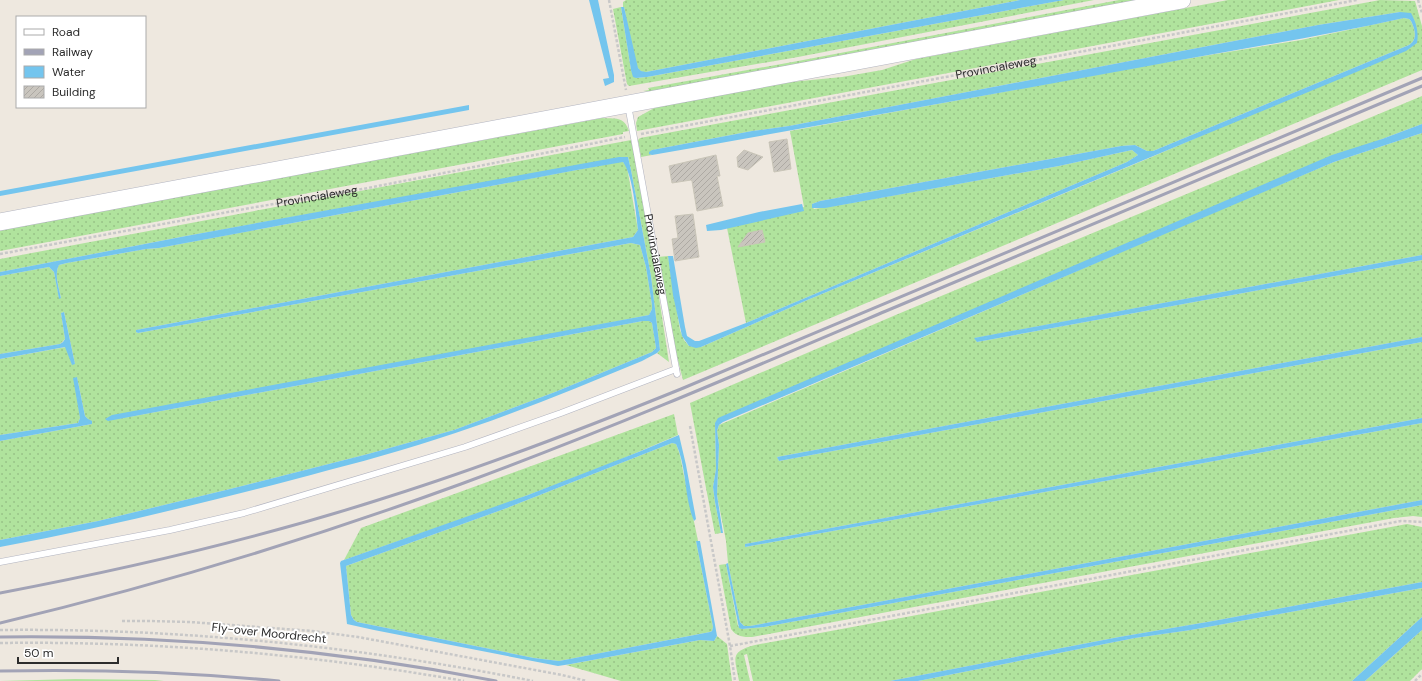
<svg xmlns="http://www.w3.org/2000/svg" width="1422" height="681" viewBox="0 0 1422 681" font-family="'DM Sans',sans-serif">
	<defs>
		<pattern id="grass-dots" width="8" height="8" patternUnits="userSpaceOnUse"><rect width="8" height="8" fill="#b0e39d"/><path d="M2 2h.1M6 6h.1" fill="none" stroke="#98c387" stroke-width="1.8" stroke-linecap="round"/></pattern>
		<pattern id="building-hatch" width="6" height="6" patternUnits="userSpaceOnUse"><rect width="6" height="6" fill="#c9c5be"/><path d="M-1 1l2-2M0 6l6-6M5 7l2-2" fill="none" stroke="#ada9a3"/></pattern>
	</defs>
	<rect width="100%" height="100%" fill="#eee8df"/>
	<g fill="url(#grass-dots)">
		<path d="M626 0H1020L646 72C643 72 640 72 638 68 632 60 627 19 624 7H623V2Z"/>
		<polygon points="1064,0 1094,0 798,57 629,86 627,84 613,9 621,7 631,70 636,78 647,77"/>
		<polygon points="1119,0 1144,0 653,92 643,91 649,90 648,88 798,61"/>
		<polygon points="1228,0 1339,0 637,131 636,123 638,117 656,107 791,82 842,77 882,70 916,59"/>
		<polygon points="1380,0 1415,1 1422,26 1422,70 683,380 674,345 658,257 668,256 680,330 684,340 689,346 701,347 805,301 1147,159 1417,43 1414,19 1400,12 1318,25 789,126 752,131 652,150 649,154 652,155 641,157 638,140 640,138"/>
		<path d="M1404 18 1409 19 1411 21C1415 29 1418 40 1409 45L1153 151H1147L1135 145 1121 146 820 201 812 204V206L814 209 840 205 1059 166 1132 150 1138 155 1127 162 746 323 727 228 804 207 790 131 1155 64 1301 40Z"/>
		<polygon points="1422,96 1422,124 1382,139 715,423 716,469 713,487 715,502 721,533 715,534 706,488 690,403 898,314"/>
		<path d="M602 118C615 119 624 116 629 131L623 132V134L0 251V230Z"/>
		<polygon points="1422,133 1422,255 975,338 977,342 1422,260 1422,337 777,457 779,461 1422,342 1422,418 745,544 745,547 1422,423 1422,500 750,626 744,626 740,622 728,563 726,541 717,495 719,445 717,431 719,425 1212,213 1334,162"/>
		<polygon points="631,140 643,194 669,362 657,353 660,350 651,276 631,170 628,157 627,157 186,236 0,272 0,259"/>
		<path d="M619 162H623L627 167 638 230 633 237 136 330V332L138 333 631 243 640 245 646 267 652 305V309L649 315 108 421 643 321H649L652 323 656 348 652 352 555 392 454 430 368 454 230 489 98 521 0 540V441L92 424 85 416 77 377 80 418 78 423 0 435V359L66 347 72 364H75L64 312 61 313 65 339 60 344 0 354V276L49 267 54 272 59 298H61C59 288 54 274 59 265L67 263 146 249 159 248Z"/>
		<path d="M674 414 678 435C569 483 456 521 344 560L361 528Z"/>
		<path d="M672 443 676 444C681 455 682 467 685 480 689 501 694 520 698 541H696L713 627 712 631 710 632 559 661 534 658 357 622 354 620 351 615 346 566 507 508Z"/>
		<path d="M1422 505V517L1413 516 1394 518 752 637C743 637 737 637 731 629L719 565 726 564 738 626 742 629 764 627Z"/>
		<path d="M1407 524 1422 527V582L1213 621 1119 637 890 681H753L747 654 744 655 750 681H739C735 658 729 652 755 645Z"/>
		<polygon points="1422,588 1422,617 1352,681 918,681 1135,638 1191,630"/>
		<polygon points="1422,630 1422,669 1410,681 1365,681"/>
		<polygon points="717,636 727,644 732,681 621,681 566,665 700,640 714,641"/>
		<polygon points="75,679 155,680 164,681 0,681"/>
	</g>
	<g fill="#74c5ee">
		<polygon points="589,0 598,0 614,75 614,82 605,86 603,79 609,78"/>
		<polygon points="1020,0 1064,0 647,77 636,78 633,77 631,70 621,7 624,7 638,68 641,71 646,72"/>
		<path d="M1400 12 1411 13C1416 22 1419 32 1417 43L1406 51 1335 81 1187 142 805 301 701 347 696 348 689 346 682 336 673 295 668 256H673L685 327 687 336 695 341H699L746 323 1127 162 1138 155 1132 150 1059 166 825 208H812V204L820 201 1121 146 1135 145 1147 151H1153L1409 45C1418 40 1415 29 1411 21L1409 19 1404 18C1319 37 1233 50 1148 66 983 96 818 126 652 155L649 154V152L652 150 752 131 789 126 1318 25Z"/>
		<polygon points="469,105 469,110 0,196 0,191"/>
		<polygon points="1422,124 1422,133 1334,162 723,422 719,425 717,431 719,445 717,495 723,533 721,533 715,502 713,487 716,469 715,423 718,418 1332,155 1382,139"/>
		<path d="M619 157H628L631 170 651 276 660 350 657 353 642 361C574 389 507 417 437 439 389 455 340 467 292 480 195 505 98 529 0 547V540L98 521 230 489 368 454 454 430 555 392 652 352 656 348 652 323 649 321H643L108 421 105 419 112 415 649 315 652 309V305L646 267 640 245 631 243 138 333 136 332V330L633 237 638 230C636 213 633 175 623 162L577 170 159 248 146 249 67 263 59 265C54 274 59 288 61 298L59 299 54 272 49 267 0 276V272L186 236Z"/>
		<polygon points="802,204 804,211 721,230 707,231 706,225 759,212"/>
		<polygon points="1422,255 1422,260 977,342 974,338"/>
		<polygon points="64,312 75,364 72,365 65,347 0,359 0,354 60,344 63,342 65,339 61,313"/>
		<polygon points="1422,337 1422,342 779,461 777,457"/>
		<polygon points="77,377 85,416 88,419 92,421 92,424 0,441 0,435 78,423 80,418 73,378"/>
		<polygon points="1422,418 1422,423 745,547 745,544"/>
		<path d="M679 435 686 465 696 519 694 521C684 498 687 467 676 444L672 443 507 508 346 566 351 615 354 620 357 622 534 658 559 661 710 632 712 631 713 627 696 541H700L717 636 714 641 700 640 571 664 558 666 374 630 347 624 340 563 341 561 528 495 641 451Z"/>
		<polygon points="1422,500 1422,505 764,627 742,629 739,628 726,564 728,563 740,622 744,626 750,626"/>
		<polygon points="1422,582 1422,588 1191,630 1135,638 918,681 890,681 1119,637 1213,621"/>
		<polygon points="1422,617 1422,630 1365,681 1352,681"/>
	</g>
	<g fill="url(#building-hatch)" stroke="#c9c5b8">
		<polygon points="787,139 791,169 774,172 769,142"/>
		<polygon points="744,150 763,157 748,170 738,167 737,157"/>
		<polygon points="716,155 720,176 717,176 723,206 697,211 692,181 691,180 672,183 669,166"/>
		<polygon points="693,214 699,257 675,261 672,239 678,238 675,216"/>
		<polygon points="762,230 765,242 738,247 748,233"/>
	</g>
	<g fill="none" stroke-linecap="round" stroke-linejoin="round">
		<g stroke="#b2b4c0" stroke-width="7">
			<g id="lane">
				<path id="s3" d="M628 105 677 374"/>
				<polyline points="0,562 170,530 244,513 465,447 561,413 676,369"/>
			</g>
		</g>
		<g stroke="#b2b4c0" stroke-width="18">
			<polyline id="secondary" points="0,222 1182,0"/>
		</g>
		<g stroke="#c8c8c8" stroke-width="2.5" stroke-dasharray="3 2" stroke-linecap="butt">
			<polyline points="609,0 626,90"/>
			<polyline points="1418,0 1422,13"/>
			<path id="s1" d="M641 134 1357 0"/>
			<path id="s2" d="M0 254 250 208 368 188 625 137"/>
			<polyline points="690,426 730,646 735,681"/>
			<polyline points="122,621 150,621 190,622 312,631 358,637 562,675 587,681"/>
			<path d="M0 630C179 628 357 646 533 681"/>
			<path d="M0 643C156 641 310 654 464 681"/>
			<polyline points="730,646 1401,521 1422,522"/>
			<polyline points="1415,681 1422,674"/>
		</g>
		<use href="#lane" stroke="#fff" stroke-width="6"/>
		<use href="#secondary" stroke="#fff" stroke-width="17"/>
		<g stroke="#a2a3b6" stroke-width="3">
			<path d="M0 593C127 569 252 540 375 501 479 469 580 430 681 389L1422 78"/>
			<path d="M0 623C156 586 310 539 461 484 605 431 745 371 886 311 1065 236 1244 162 1422 86"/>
			<path d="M0 637C166 635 333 649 496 681"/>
			<path d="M0 671C93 669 186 672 279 681"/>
		</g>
	</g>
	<g text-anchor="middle" stroke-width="4" stroke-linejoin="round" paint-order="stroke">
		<g font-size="12" fill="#2c2c2c" stroke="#fff">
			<text dy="4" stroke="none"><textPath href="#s1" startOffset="361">Provincialeweg</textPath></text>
			<text dy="4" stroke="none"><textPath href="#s2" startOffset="322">Provincialeweg</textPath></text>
			<text dy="4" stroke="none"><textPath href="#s3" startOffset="152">Provincialeweg</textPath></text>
			<text transform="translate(269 633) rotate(6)" y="4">Fly-over Moordrecht</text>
		</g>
	</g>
	<rect x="16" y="16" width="130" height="92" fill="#ffffff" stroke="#ababab"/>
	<rect x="24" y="29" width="20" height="6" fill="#ffffff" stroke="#ababab"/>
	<text x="52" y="36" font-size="12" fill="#2c2c2c">Road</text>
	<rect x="24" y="49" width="20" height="6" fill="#a2a3b6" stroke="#ababab"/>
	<text x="52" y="56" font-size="12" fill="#2c2c2c">Railway</text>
	<rect x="24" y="66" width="20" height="12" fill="#74c5ee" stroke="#ababab"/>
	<text x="52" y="76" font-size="12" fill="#2c2c2c">Water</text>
	<rect x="24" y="86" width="20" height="12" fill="url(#building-hatch)" stroke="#ababab"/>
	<text x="52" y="96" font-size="12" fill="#2c2c2c">Building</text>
	<path d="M18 657v6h100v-6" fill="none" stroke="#2c2c2c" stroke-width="2"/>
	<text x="24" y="657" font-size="12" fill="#2c2c2c" stroke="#ffffff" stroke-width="3" paint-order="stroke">50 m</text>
</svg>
